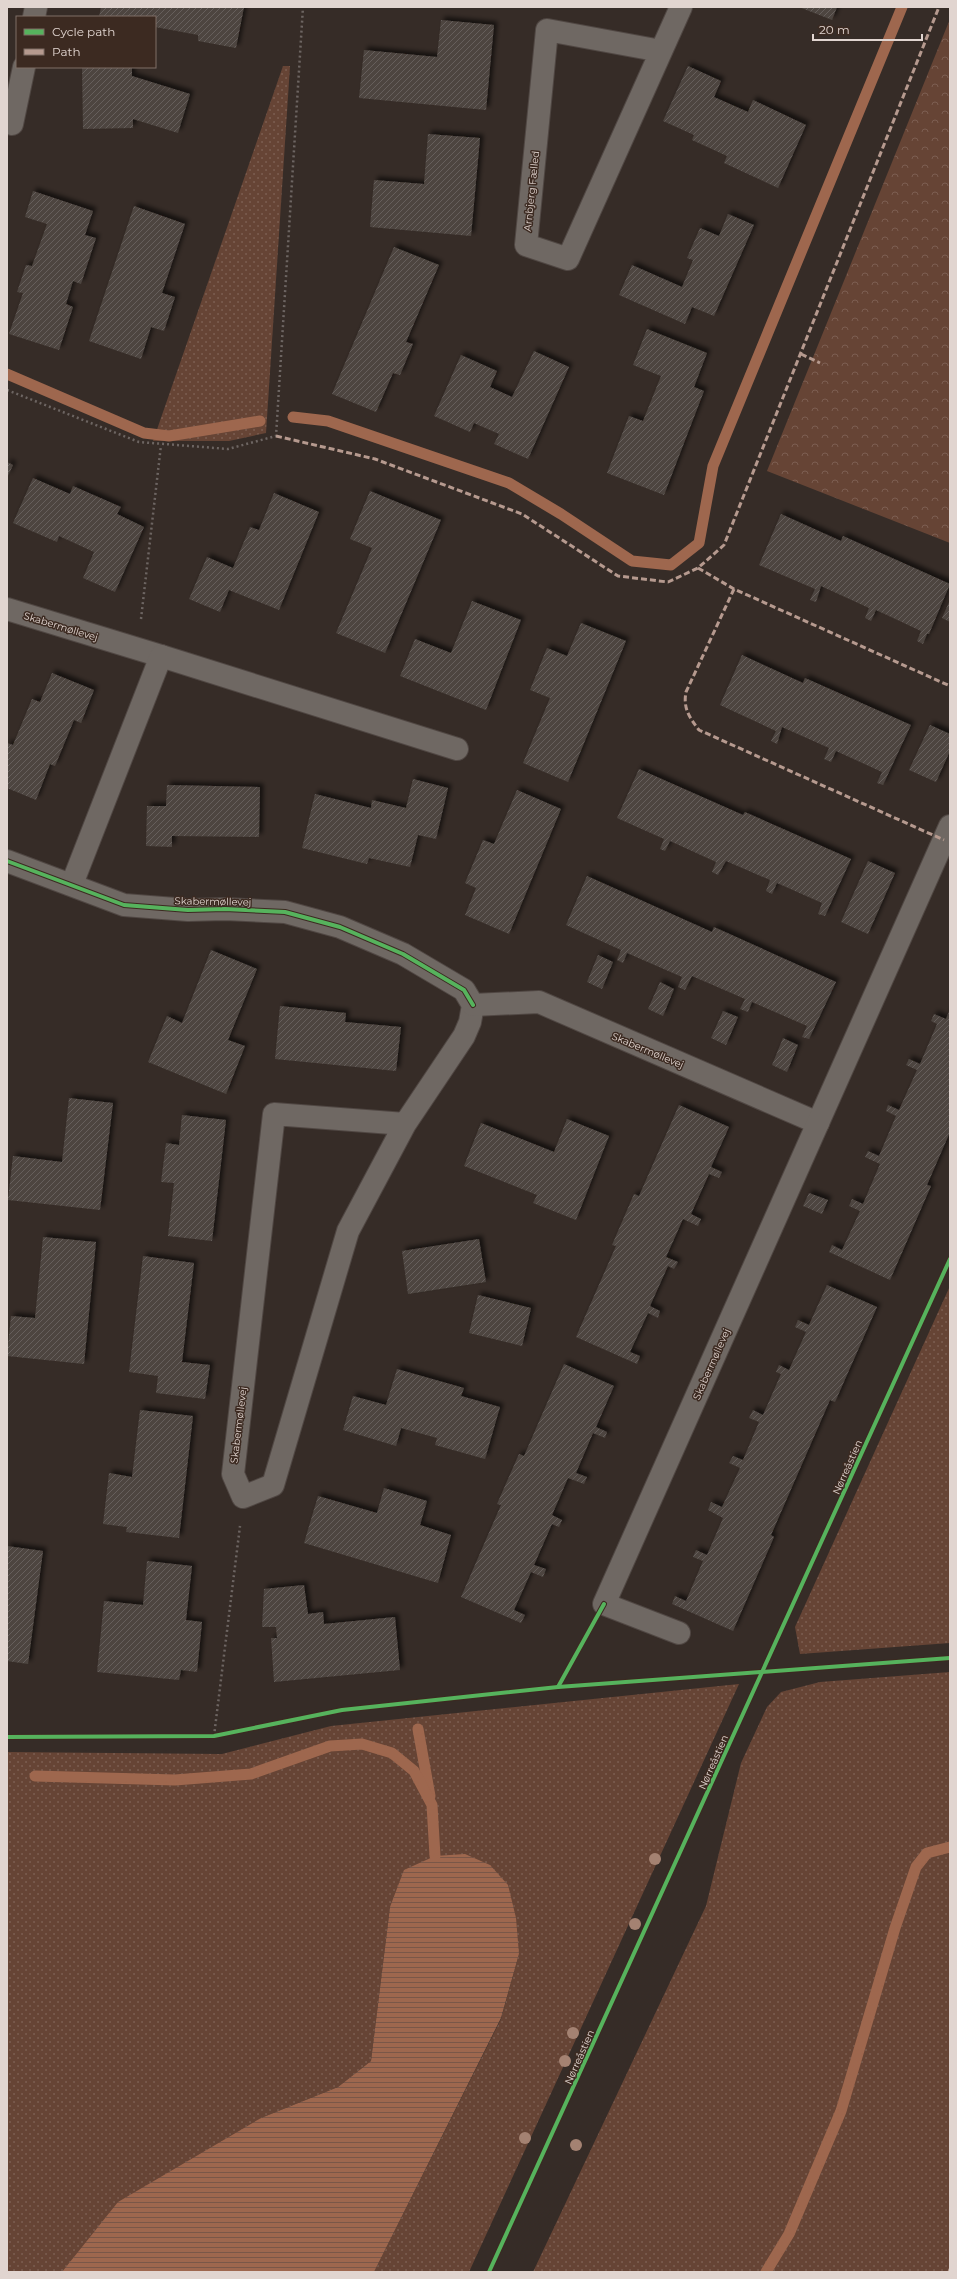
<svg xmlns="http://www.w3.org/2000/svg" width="957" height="2279" viewBox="0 0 957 2279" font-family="Montserrat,sans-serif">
	<defs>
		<pattern id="grass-dots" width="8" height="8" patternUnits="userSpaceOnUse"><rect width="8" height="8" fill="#664435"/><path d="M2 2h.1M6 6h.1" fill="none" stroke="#7c5e51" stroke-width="1.8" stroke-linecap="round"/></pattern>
		<pattern id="park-crowns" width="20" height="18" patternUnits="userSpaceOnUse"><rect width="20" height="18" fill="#664435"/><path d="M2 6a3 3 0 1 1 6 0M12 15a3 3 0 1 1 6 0" fill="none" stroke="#7c5e51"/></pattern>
		<pattern id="water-rules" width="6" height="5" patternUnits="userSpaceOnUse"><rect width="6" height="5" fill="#9e674e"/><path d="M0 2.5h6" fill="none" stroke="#7a5748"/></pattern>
		<pattern id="building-hatch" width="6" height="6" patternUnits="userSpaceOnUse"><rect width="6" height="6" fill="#4d4540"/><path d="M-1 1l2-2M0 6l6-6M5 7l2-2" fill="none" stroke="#665f5b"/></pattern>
		<filter id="shadow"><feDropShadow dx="3.5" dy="-3.5" stdDeviation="2" flood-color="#0009"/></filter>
	</defs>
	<rect width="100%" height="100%" fill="#362c27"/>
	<g fill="url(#grass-dots)">
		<polygon points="283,66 290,66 266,433 229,441 153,441"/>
		<polygon points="950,1286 950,1643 800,1654 795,1627"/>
		<polygon points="950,1672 950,2272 533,2272 706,1906 741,1763 767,1707 781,1692 820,1682"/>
		<polygon points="739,1684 469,2272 374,2272 501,2019 519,1954 390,1907 371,2061 338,2087 261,2118 62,2272 7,2272 7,1752 222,1754 331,1726"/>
	</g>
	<polygon fill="url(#park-crowns)" points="950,19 950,543 767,471"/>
	<polygon fill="url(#water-rules)" points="465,1854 490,1865 508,1885 516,1918 519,1954 501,2018 374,2272 62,2272 118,2202 261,2118 338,2087 371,2061 390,1907 404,1870 435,1856"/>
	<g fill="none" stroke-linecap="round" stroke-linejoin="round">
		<g stroke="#9e674e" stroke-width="11">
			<polyline points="7,374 144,433 169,436 260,421"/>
			<polyline points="293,417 328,421 509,483 561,514 632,561 671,565 699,543 713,466 902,7"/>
			<polyline points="418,1729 430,1796"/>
			<polyline points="35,1776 175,1780 251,1774 330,1746 362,1744 392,1753 414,1771 432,1805 435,1856"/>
			<polyline points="766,2272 789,2234 841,2111 895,1928 916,1867 927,1853 950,1847"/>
		</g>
	</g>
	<g fill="url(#building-hatch)" filter="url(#shadow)">
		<polygon points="101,7 244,7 236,48 198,41 198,35 155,27 155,17 99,17"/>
		<polygon points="799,7 837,7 832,20"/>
		<polygon points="441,20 494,25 486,110 359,98 364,50 437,57"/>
		<polygon points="688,66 721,81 714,97 748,112 753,100 806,125 778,188 724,163 727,156 692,140 694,135 663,121"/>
		<polygon points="82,67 132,67 132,76 190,94 178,133 133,119 133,128 83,129"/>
		<polygon points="428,134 480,138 471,236 370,227 374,180 424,184"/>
		<polygon points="33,191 93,211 85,235 96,238 81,284 73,281 66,304 73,307 59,350 9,334 23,293 17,292 26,265 32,266 47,224 25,217"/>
		<polygon points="134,206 185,224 162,293 175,297 164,331 151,327 141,359 89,341"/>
		<polygon points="728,214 754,225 714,316 692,307 685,324 619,295 632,265 682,287 693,260 687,258 700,228 719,236"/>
		<polygon points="394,247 439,265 406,342 413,344 400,375 393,373 376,412 332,394"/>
		<polygon points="647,329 707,353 694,387 704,391 664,495 607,473 629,416 643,421 661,376 633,365"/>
		<polygon points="534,351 569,367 528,459 494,444 499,434 474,423 470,432 434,416 461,355 497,371 490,387 512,397"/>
		<polygon points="7,462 13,465 7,478"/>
		<polygon points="33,478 70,494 73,486 121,507 117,514 144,527 115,592 83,578 94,552 59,536 57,542 13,523"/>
		<polygon points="370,491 441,520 385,653 336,633 372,548 350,539"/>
		<polygon points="274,493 319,512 279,610 229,590 220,612 189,599 207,557 233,568 250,527 259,530"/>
		<polygon points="781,514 841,541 843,536 950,584 929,634 927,634 923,644 917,641 921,631 876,610 871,621 865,618 869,608 821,586 816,602 810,600 815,589 759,565"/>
		<polygon points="950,600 950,622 942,618"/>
		<polygon points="472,601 521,620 486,710 400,676 415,639 451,653"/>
		<polygon points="581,623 626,641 568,782 523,763 550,698 530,690 547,648 567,656"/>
		<polygon points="742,655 803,683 805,678 911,725 883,785 877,783 882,772 836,751 831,762 824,759 829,748 782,727 777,744 771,741 776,731 720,705"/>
		<polygon points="52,673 94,690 81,723 74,720 55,766 50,764 36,800 7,788 7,743 13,745 32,699 40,702"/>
		<polygon points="930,725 950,734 950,751 936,782 909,770"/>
		<polygon points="639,769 743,815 745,812 851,859 825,916 818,914 822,903 777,883 772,894 766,891 770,880 726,861 718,875 712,872 716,862 670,841 665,851 660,849 664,839 617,818"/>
		<polygon points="413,779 448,788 436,839 418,835 410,867 369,858 367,864 302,848 315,794 371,808 372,800 406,808"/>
		<polygon points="167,785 260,787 259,837 172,836 172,847 146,846 147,806 166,806"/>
		<polygon points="517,790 561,809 509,934 465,915 476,888 465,883 483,840 494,844"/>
		<polygon points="868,861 895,873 868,934 841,922"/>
		<polygon points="587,876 712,932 714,927 836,982 809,1039 802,1037 807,1026 752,1002 748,1012 740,1009 745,999 692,976 685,990 678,987 682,977 627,953 623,963 617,960 621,950 566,925"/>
		<polygon points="211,950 257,969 228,1040 245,1046 226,1094 148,1062 167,1016 182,1023"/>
		<polygon points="598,955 613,962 602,989 587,982"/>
		<polygon points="660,982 674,989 663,1016 648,1009"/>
		<polygon points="280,1006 346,1013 345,1022 401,1027 396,1071 275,1059"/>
		<polygon points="950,1009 950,1132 927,1185 931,1186 890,1280 829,1252 832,1245 842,1250 860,1211 849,1206 852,1199 863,1204 880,1164 865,1157 868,1151 879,1156 896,1116 886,1111 888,1105 899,1110 917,1070 906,1065 909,1059 920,1064 937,1024 931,1021 934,1014 946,1019"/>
		<polygon points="723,1011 738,1017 726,1045 711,1038"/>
		<polygon points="783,1038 798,1045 787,1072 772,1065"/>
		<polygon points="69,1098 113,1103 100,1210 8,1200 13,1156 62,1162"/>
		<polygon points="679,1105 729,1127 711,1167 722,1172 719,1178 709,1174 691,1214 701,1219 698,1226 683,1219 666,1257 678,1262 674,1269 668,1266 650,1306 660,1311 658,1318 648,1313 630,1352 640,1356 637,1364 576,1337 616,1246 612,1245 634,1194 639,1196"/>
		<polygon points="182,1115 226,1120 212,1241 168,1236 174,1183 161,1182 166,1143 179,1145"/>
		<polygon points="567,1119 609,1136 576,1220 533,1203 537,1195 464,1166 481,1123 554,1152"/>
		<polygon points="809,1193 828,1200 822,1214 803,1206"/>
		<polygon points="43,1237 96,1242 84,1364 7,1356 11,1316 35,1318"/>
		<polygon points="479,1239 486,1282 408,1294 402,1251"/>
		<polygon points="143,1256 194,1263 182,1362 210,1365 205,1399 156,1393 158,1376 129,1372"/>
		<polygon points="827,1285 877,1307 835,1402 830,1400 771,1535 774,1537 733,1631 672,1604 675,1596 686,1601 703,1561 693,1557 696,1550 707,1555 723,1518 708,1510 711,1502 722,1507 740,1468 729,1463 733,1456 743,1460 759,1422 749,1418 753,1410 763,1415 781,1374 776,1372 779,1365 789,1370 806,1332 795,1327 798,1320 809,1325"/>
		<polygon points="478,1295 531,1308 522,1346 469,1333"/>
		<polygon points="564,1364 614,1386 596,1427 607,1432 605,1438 593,1433 576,1473 587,1477 584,1484 568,1478 552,1515 562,1520 559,1527 552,1524 534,1565 546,1569 543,1577 531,1572 514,1610 525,1615 521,1623 461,1597 501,1505 497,1504 519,1454 524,1456"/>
		<polygon points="397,1369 464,1388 461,1396 500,1407 485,1459 435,1445 437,1438 401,1428 396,1446 343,1430 353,1396 386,1405"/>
		<polygon points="140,1410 193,1416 179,1538 126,1532 127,1527 103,1524 109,1473 132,1477"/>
		<polygon points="384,1488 427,1501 420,1525 451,1535 438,1583 304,1543 318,1496 377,1513"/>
		<polygon points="7,1546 43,1551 28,1664 7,1661"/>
		<polygon points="147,1561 192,1566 186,1620 202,1622 197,1672 181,1670 179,1680 97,1672 104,1601 143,1605"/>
		<polygon points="304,1585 308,1614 323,1612 324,1624 395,1617 400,1670 274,1682 271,1638 277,1638 276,1627 262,1627 264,1589"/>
	</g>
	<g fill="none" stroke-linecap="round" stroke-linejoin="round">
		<g stroke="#504743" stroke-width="24">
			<g id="minor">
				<polyline points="34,17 36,7"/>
				<polyline points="661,51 547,30 526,245 568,259 681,7"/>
				<polyline points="12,124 24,67"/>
				<polyline points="7,609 161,656"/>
				<polyline points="7,861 124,905 188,910 225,909 285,912 340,927 403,954 464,990 473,1005 470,1022 464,1036 405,1124 274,1114 233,1474 243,1497 273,1485 348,1231 405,1124"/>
				<polyline points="72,884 161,656 457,749"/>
				<polyline points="473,1005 539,1002 818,1123"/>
				<polyline points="679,1633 604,1604 950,826"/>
			</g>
		</g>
		<g stroke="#6d6562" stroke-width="2.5" stroke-dasharray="2 3" stroke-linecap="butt">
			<polyline points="7,390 139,442 228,449 276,436 303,7"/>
			<polyline points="141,619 161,445"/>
			<polyline points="214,1736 240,1526"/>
		</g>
		<use href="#minor" stroke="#6f6863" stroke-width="22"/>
		<g stroke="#b69a8f" stroke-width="3" stroke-dasharray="6 3" stroke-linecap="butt">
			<polyline points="801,354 820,363"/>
			<polyline points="276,436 375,459 522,514 618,576 668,582 698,568 724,545 939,7"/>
			<polyline points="698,568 734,589 950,686"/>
			<path d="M734 589 686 692C683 708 689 717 699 730L944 840"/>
			<polyline points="949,2272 950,2269"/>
		</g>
		<g stroke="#3c2a21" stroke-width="6">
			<g id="cycleway">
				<polyline points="7,861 124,905 188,910 225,909 285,912 340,927 403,954 464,990 473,1005"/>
				<polyline points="558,1687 604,1604"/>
				<polyline points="7,1737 214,1736 342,1710 558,1687 950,1658"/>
				<polyline points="489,2272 950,1259"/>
			</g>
		</g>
		<use href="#cycleway" stroke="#56b35d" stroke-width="4"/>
	</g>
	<g fill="#a48272">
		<circle cx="655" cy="1859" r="6"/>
		<circle cx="635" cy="1924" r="6"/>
		<circle cx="573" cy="2033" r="6"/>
		<circle cx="565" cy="2061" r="6"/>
		<circle cx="525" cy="2138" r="6"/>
		<circle cx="576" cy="2145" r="6"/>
	</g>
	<g text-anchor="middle" stroke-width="3" stroke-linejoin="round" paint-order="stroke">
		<g font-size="10" fill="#e1d5d0" stroke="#3c2a21">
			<text transform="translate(531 191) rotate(-84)" y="4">Arnbjerg Fælled</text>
			<text transform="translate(61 626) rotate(17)" y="4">Skabermøllevej</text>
			<text transform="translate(213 901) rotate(1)" y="4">Skabermøllevej</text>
			<text transform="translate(648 1050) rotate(23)" y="4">Skabermøllevej</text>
			<text transform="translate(711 1364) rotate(-66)" y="4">Skabermøllevej</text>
			<text transform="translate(238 1425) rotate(-83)" y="4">Skabermøllevej</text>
			<text transform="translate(847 1467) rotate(-66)" y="4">Nørreåstien</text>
			<text transform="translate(713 1762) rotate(-66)" y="4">Nørreåstien</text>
			<text transform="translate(579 2057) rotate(-66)" y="4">Nørreåstien</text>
		</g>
	</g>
	<rect width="957" height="2279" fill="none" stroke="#e1d5d0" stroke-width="16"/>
	<rect x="16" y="16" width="140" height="52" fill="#3c2a21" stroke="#7e6e67"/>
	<rect x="24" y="29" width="20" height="6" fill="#56b35d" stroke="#7e6e67"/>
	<text x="52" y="36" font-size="12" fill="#e1d5d0">Cycle path</text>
	<rect x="24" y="49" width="20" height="6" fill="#b69a8f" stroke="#7e6e67"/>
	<text x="52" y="56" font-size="12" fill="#e1d5d0">Path</text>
	<path d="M813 34v6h109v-6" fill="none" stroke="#e1d5d0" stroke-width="2"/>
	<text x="819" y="34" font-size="12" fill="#e1d5d0" stroke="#3c2a21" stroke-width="3" paint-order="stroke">20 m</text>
</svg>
